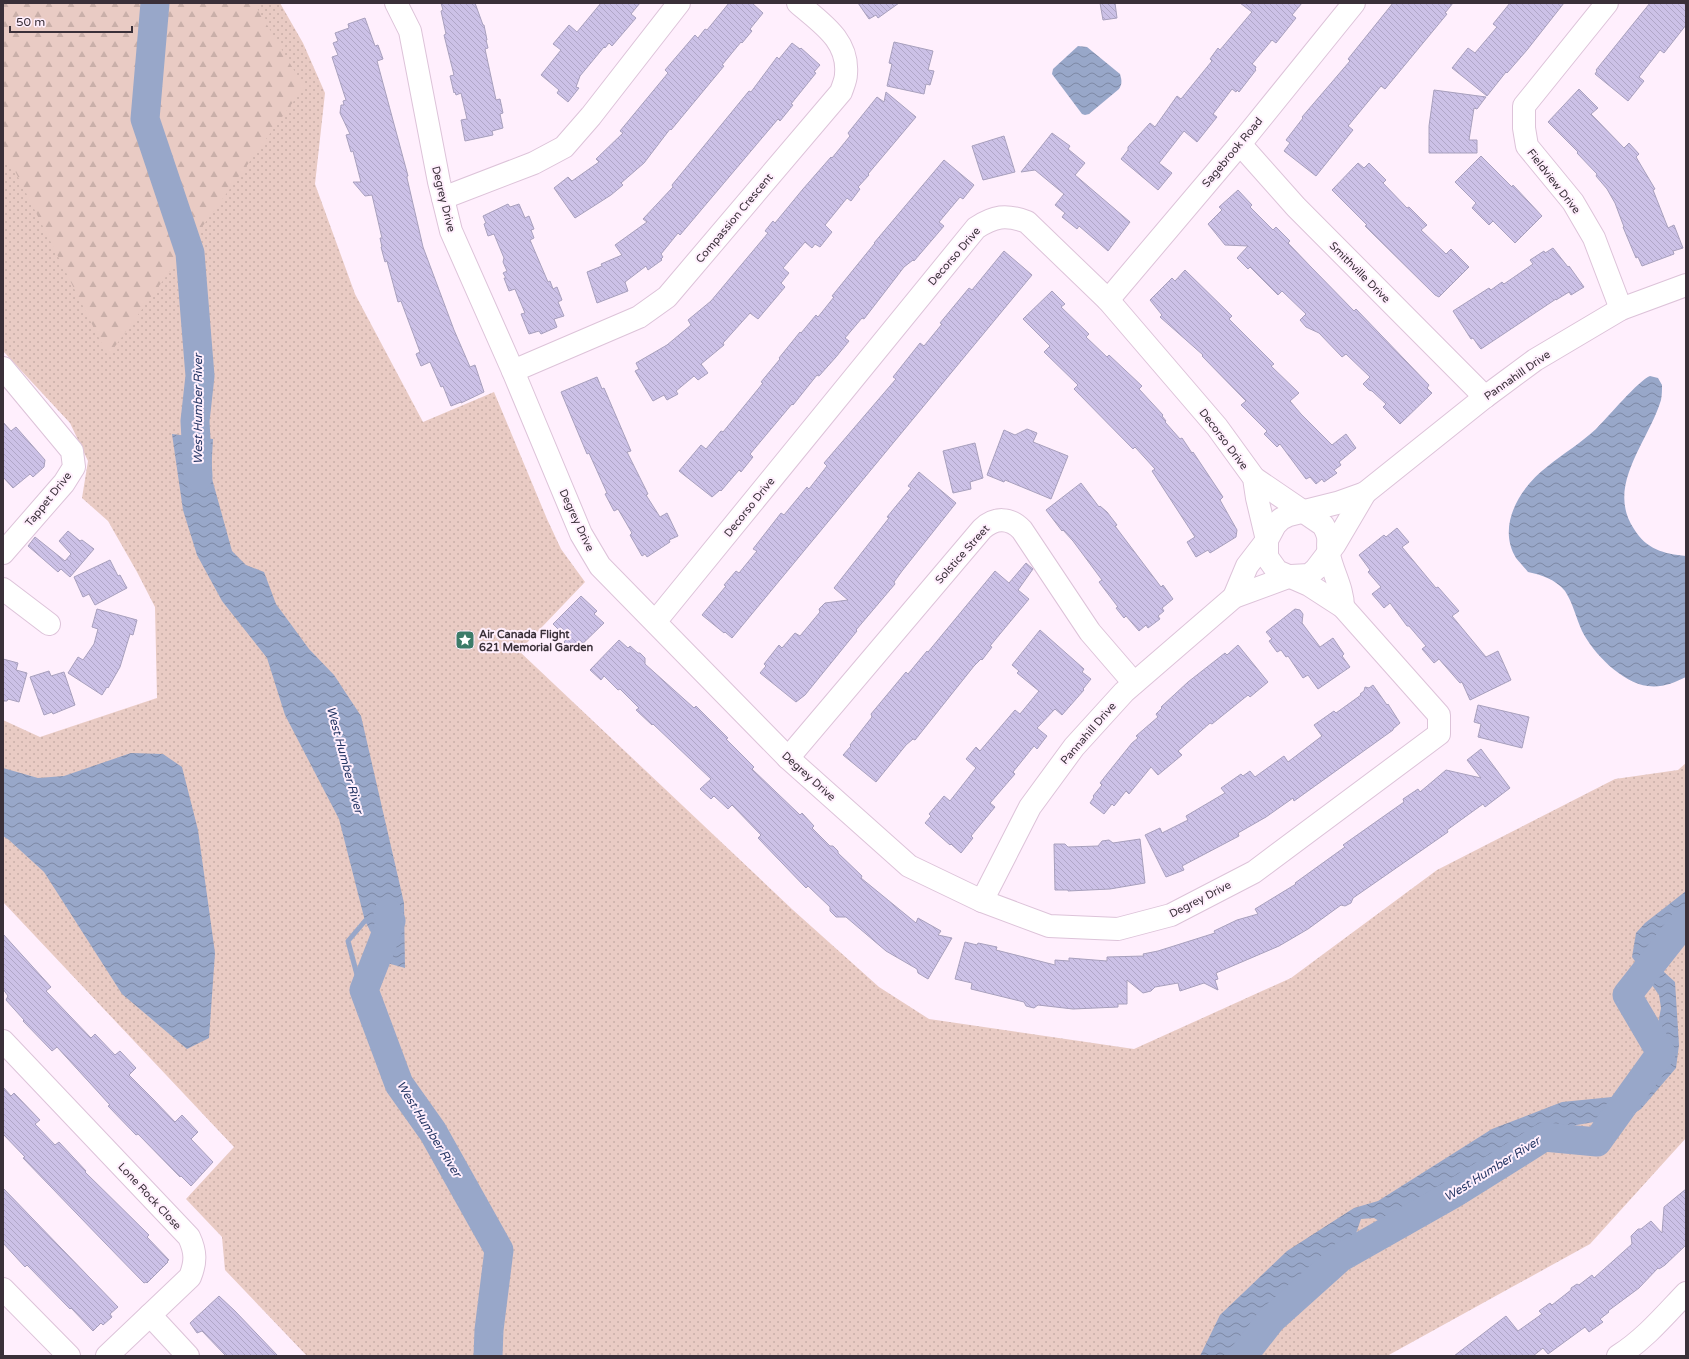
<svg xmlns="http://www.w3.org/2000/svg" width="1689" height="1359" viewBox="0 0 1689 1359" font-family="'Varela Round',sans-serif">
	<defs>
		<pattern id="green-dots" width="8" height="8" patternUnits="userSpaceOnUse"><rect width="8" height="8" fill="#e9cbc4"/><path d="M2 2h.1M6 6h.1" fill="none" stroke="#c9afa9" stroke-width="1.8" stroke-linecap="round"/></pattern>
		<pattern id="forest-firs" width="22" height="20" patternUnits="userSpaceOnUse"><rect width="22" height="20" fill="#e9cbc4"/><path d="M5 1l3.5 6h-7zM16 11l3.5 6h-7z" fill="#c9afa9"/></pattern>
		<pattern id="water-waves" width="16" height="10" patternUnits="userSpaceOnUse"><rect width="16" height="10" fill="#98a7c9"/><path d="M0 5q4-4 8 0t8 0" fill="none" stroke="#7d88a4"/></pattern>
		<pattern id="building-back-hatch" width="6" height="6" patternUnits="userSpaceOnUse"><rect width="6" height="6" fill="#ccc1e7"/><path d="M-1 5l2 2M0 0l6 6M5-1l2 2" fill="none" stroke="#b0a6c7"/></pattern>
	</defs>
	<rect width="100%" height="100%" fill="#ffeffd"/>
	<polygon fill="url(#green-dots)" points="3,3 280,3 303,43 325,93 315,184 355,294 423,422 494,392 547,519 561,549 585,582 519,651 793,910 879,987 929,1019 1134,1049 1291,978 1437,870 1615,779 1678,770 1686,763 1686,1138 1590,1244 1387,1356 307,1356 225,1270 222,1237 186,1199 234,1147 3,902 3,720 40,737 157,698 155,607 137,572 108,521 82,498 88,461 70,423 3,351"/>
	<polygon fill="url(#forest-firs)" points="3,3 254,3 304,87 108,356 15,171 3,158"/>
	<g fill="url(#water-waves)">
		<path d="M1078 46 1087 47 1120 74C1122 81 1122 84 1119 89L1089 114 1085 115 1082 114 1052 74 1053 69Z"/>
		<path d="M1650 376 1658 378 1662 385C1662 389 1662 395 1661 400 1649 441 1605 486 1634 529 1646 549 1664 554 1686 556V677C1674 683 1661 688 1648 686 1622 683 1593 653 1582 631 1576 618 1573 603 1565 591 1555 579 1542 575 1528 572 1524 567 1520 563 1516 558 1496 525 1521 486 1548 466 1564 453 1581 443 1596 429 1606 419 1640 379 1650 376Z"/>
		<polygon points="172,434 213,439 211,475 232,551 246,565 264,572 276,604 309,649 334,675 361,716 404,903 405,968 387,963 365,921 339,819 285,715 267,658 222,601 197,555 183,510"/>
		<polygon points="131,753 163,754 182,767 198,830 215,953 209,1038 187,1049 122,994 44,872 9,840 3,836 3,768 38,778 64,776"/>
		<polygon points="1686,891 1686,917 1667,924 1655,945 1653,962 1675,982 1679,1045 1676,1068 1641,1109 1630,1116 1553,1129 1506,1149 1387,1226 1374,1218 1361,1219 1353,1242 1300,1276 1254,1326 1242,1356 1200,1356 1220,1315 1287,1251 1354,1208 1378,1201 1492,1129 1562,1102 1612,1097 1642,1077 1653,1050 1661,1008 1659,995 1632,957 1636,933 1645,923"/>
	</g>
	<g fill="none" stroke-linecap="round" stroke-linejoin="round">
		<polyline stroke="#98a7c9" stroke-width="5" points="365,921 348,941 384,1076 433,1124 475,1184 493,1232 495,1294 482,1356"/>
		<g stroke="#98a7c9" stroke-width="29">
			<polyline points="155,3 145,119 190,253 200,376 195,421 198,477"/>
			<polyline points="388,913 391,921 364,990 399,1084 433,1132 499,1250 489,1330 488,1356"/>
			<polyline points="1243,1356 1271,1320 1340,1258 1453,1194 1544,1137 1597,1142 1661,1053 1627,995 1686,920"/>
		</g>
	</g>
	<g fill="url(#building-back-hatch)" stroke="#a8a0bd">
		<polygon points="441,3 475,3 483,25 484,25 487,40 486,40 488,48 485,49 496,100 500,99 503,113 500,114 503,128 492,131 493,135 465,141 461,120 467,119 461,93 456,95 455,92 454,93 450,76 454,75 444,35 446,34 441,11 443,10"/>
		<polygon points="601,3 640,3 631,14 636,18 612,46 609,43 605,48 604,47 580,76 576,87 579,88 568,102 557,93 559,90 541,75 561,50 553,44 569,25 577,32"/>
		<polygon points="729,3 752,3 763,13 750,29 752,31 742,43 741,42 722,65 724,66 671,130 670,129 644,163 621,183 623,185 611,195 575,218 554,188 568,177 572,181 599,162 596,159 623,133 620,131 668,73 665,70 695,35 698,38 705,29 707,30"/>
		<polygon points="858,3 899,3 878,18 876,15 869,19"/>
		<polygon points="1100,3 1115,3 1117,18 1103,20"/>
		<polygon points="1240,3 1302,3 1292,15 1296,18 1276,43 1272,40 1252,64 1256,67 1255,69 1256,70 1239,92 1237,90 1236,92 1232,89 1213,114 1217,117 1197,142 1184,131 1159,163 1172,173 1158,190 1121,159 1128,150 1128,147 1150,123 1155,127 1177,96 1181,99 1212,61 1210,59 1218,48 1220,50 1252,12"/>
		<polygon points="1393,3 1453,3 1445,13 1447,14 1385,89 1381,86 1348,126 1353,130 1316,176 1284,151 1290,143 1286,140 1303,118 1302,117 1350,61 1348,59"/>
		<polygon points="1510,3 1564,3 1527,50 1507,73 1506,72 1487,96 1452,68 1468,48 1475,53 1497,27 1493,24"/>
		<polygon points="1650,3 1686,3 1686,25 1664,53 1660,50 1639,77 1644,81 1628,101 1595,74 1597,71 1596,70"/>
		<polygon points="365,18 375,46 378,45 383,59 377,61 408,176 407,176 407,178 423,247 454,330 470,367 475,365 484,392 461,403 461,402 451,406 443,386 441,387 430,362 421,366 416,354 420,352 401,301 398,302 387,261 385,262 381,247 382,247 380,238 382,238 372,195 365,196 353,182 361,182 353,151 351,152 346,135 350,134 340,113 341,105 344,105 343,101 346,100 332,57 338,55 333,43 338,41 335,33 349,28 348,24"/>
		<polygon points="894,42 933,51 928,70 934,71 930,85 926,84 924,94 887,86 892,64 889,63"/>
		<polygon points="792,43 800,49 801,48 820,65 814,72 816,73 791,104 793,105 780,121 778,119 680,235 678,233 661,254 663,257 661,259 662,260 648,270 646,266 625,282 628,291 597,303 587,272 602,266 601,264 622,255 615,245 647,222 643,219 673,187 672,185 749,91 751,92 777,57 779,59"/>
		<polygon points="1579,89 1598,108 1591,114 1624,148 1629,143 1639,154 1636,157 1655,189 1653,190 1668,228 1674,225 1683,248 1673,251 1674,254 1642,266 1638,257 1636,258 1623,227 1624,227 1615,203 1607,189 1596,176 1597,174 1577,153 1578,152 1548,122"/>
		<polygon points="1434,90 1486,97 1477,109 1474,108 1469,140 1477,140 1477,153 1429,153 1429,126"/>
		<polygon points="886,92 916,117 868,174 869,175 858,187 860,189 851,201 847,198 825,225 832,232 820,247 815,244 812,248 805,242 783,268 789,273 781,283 785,287 758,319 750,313 723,343 724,345 701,364 708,373 698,380 694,376 676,391 678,394 667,400 664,395 653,401 635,371 639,369 636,363 667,345 691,325 688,320 711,301 768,233 765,231 773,221 775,223 803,189 831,157 832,158 850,136 848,133 877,97 884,102"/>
		<polygon points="1052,133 1070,146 1068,149 1085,163 1075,175 1130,222 1108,251 1079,226 1077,229 1062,217 1065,213 1055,205 1064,194 1035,170 1021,172"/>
		<polygon points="1004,136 1015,172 983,180 972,146"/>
		<polygon points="1481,156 1512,187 1513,185 1542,216 1515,243 1493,221 1489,225 1472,208 1476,203 1455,182"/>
		<polygon points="944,160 974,185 963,199 960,197 939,222 944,226 914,261 913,260 904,267 864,319 862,318 845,338 849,341 836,357 819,376 817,375 793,405 792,404 750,454 753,457 741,472 739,470 721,491 720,490 712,497 679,471 701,445 706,449 721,431 723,432 763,383 761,382 780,359 779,358 800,332 801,333 816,315 818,317 834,297 832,296 875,243 874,243"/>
		<polygon points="1358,163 1364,168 1369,163 1386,180 1383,183 1407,208 1409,207 1427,225 1421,230 1446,254 1451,249 1469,267 1439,297 1435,295 1365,226 1367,225 1332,190"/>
		<polygon points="1238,190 1252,205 1250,207 1273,230 1276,227 1290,241 1288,243 1311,267 1354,311 1356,309 1429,385 1427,388 1432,393 1400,424 1383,407 1386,404 1372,391 1369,390 1363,384 1370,377 1346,354 1342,357 1319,333 1306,327 1300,320 1306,314 1282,291 1278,295 1250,267 1248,269 1237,258 1248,246 1225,245 1208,224 1222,210 1219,207"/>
		<polygon points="508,204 510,207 519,204 525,218 529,216 534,229 531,230 534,238 530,240 548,282 550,281 553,289 557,287 562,300 558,302 564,316 554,319 557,327 541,334 539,331 529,334 521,314 525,313 515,289 509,291 504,278 506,278 503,273 507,271 503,262 504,258 494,234 488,236 484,224 486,223 483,216"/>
		<polygon points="1553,248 1568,267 1569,266 1584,287 1571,295 1569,292 1556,300 1556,299 1481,349 1480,348 1473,338 1471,339 1453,311 1489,288 1491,290 1502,282 1504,284 1533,264 1530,260 1544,251 1545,253"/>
		<polygon points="1004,251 1032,275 732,638 725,632 724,633 702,615 726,586 724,585 736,571 739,573 757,551 753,549 781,513 784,515 807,487 809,489 827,466 824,463 896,379 893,377 920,343 924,346 942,324 940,323 969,288 972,290"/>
		<polygon points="1185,270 1232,316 1229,319 1274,364 1271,366 1299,393 1290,401 1301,414 1332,445 1346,434 1356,448 1339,462 1341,465 1334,470 1337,473 1324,482 1322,479 1316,484 1310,477 1306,479 1280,444 1277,447 1264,434 1267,431 1241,405 1246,401 1202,356 1203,355 1160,317 1162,315 1150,300 1172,278 1175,281"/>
		<polygon points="1052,291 1065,304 1061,307 1089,334 1086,337 1107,357 1109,355 1142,386 1139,389 1163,415 1162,416 1166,421 1165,422 1180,439 1182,438 1192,453 1193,452 1223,497 1220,500 1237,530 1236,537 1210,553 1208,550 1196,557 1187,542 1195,537 1152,471 1155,469 1135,447 1133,449 1074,389 1078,385 1044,352 1050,346 1023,319"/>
		<polygon points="597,377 602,389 604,388 631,451 627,452 648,494 646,495 660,517 667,513 678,536 669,540 670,542 647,557 645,554 642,556 630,535 632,533 618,509 614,511 605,494 607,493 589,453 587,454 561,392"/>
		<polygon points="3,422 11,431 16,427 45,460 44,467 33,477 30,474 13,488 3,477"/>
		<polygon points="1027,429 1037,433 1033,442 1068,456 1051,499 1005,480 1004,482 987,475 1004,430 1015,435"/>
		<polygon points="975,443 983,478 970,482 971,489 953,493 943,451"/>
		<polygon points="919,472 956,503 902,571 894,582 895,584 856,630 857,631 805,695 796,702 760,673 766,666 764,664 779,645 782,648 795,633 800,636 820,612 819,609 825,603 848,600 834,588 889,518 887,517 911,488 908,486"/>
		<polygon points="1081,483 1099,507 1100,506 1107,512 1117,525 1115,526 1161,587 1163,585 1173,599 1162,608 1164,611 1158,616 1160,619 1148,628 1146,625 1139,631 1126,616 1124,618 1116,608 1118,607 1099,582 1102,580 1073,541 1063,530 1062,531 1046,510"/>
		<polygon points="1397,528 1409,542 1402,547 1436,588 1438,587 1459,611 1452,616 1486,657 1498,651 1511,680 1470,700 1462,682 1460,683 1439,659 1434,663 1422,649 1426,646 1409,626 1407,626 1390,603 1384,608 1372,594 1381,587 1368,572 1370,570 1359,555 1384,535 1386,537"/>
		<polygon points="68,531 80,541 82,540 94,549 70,577 61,569 58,572 28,546 35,537 65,561 71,554 59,541"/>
		<polygon points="110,560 118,576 120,575 127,588 95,605 89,594 83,597 74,577"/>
		<polygon points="1026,563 1033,569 1018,590 1029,599 990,646 992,647 982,660 981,659 974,666 915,740 913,739 906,745 876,782 843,755 851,746 850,745 872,717 871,714 906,672 908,674 927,651 928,652 995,571 1009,583"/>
		<polygon points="581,596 597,611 594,614 604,623 574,652 564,642 567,638 553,624"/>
		<polygon points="97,609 137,620 133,635 130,634 120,667 108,688 107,687 102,695 68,673 78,657 83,660 94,644 98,629 92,627"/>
		<polygon points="1295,609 1300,610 1303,614 1302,623 1320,647 1333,638 1344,654 1342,656 1350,667 1318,689 1308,675 1303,678 1288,656 1286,657 1281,650 1277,652 1269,641 1272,639 1266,632"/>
		<polygon points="1040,630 1084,669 1082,672 1091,679 1083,689 1084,690 1062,715 1055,709 1037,728 1047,736 1037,749 1034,746 1013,772 1015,774 990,803 995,807 971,836 973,838 961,853 951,844 950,845 925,823 931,816 929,814 944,796 950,801 976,768 966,759 976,747 980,751 1015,710 1020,714 1039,691 1017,673 1019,671 1012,665"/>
		<polygon points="619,640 628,648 630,646 638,653 640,653 645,658 645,664 694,708 696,706 728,738 726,739 754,767 752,769 800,815 802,813 814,826 812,828 830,846 833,846 838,851 838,853 862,876 861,878 916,923 918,918 941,931 938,935 952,938 928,979 918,973 917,969 886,951 846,917 836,917 830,911 830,907 808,886 806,888 758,838 761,835 732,805 728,809 714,796 711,799 700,789 711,779 653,724 652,725 636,710 639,708 620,689 618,690 604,676 601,680 590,670"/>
		<polygon points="1238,645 1268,682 1250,697 1248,695 1212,724 1210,723 1178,751 1182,755 1158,775 1151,767 1129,794 1126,791 1114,806 1112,804 1104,814 1090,803 1094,797 1093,796 1102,785 1100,783 1107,774 1132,743 1138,738 1136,736 1158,717 1156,714 1162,708 1161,707 1188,682 1225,653 1227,655"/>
		<polygon points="3,659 18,663 16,670 27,673 19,702 8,699 7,701 3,701"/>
		<polygon points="49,671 51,676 64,672 75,705 53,714 52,712 44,715 30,677"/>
		<polygon points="1373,685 1387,705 1388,704 1400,723 1393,729 1393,730 1294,801 1293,798 1266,817 1238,833 1239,836 1182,866 1184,870 1166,877 1145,835 1160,828 1162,833 1188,820 1186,816 1225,793 1221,788 1241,774 1243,776 1250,771 1255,777 1284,756 1288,762 1322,736 1314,725 1334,711 1336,713 1361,695 1360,694 1364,691 1365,687 1369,688"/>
		<polygon points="1478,705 1529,717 1522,748 1478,737 1481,724 1474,722"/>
		<polygon points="1481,749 1510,788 1485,807 1483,804 1447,830 1448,832 1353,898 1351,903 1345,906 1341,905 1308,929 1279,946 1216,973 1218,979 1215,980 1218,990 1204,983 1180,991 1178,983 1155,987 1151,991 1143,993 1127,980 1127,1004 1118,1004 1118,1007 1073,1009 1038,1005 1034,1008 1026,1006 1024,1002 971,989 972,983 955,979 965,942 977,945 978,943 997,947 996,950 1055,965 1055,960 1069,961 1069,958 1107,961 1107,957 1144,956 1143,954 1158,951 1215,933 1214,931 1237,920 1258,914 1255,909 1296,884 1295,883 1345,847 1343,845 1404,802 1403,799 1418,789 1420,792 1446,770 1481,778 1467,760"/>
		<polygon points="1140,839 1145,883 1110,889 1068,891 1068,890 1055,890 1054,844 1065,844 1068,847 1098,846 1102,841 1109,840 1113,843"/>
		<polygon points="3,934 51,987 46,991 91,1038 95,1034 115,1055 120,1051 136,1068 129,1075 153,1099 175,1122 182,1115 198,1132 191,1139 213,1162 191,1186 181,1176 180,1177 138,1134 136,1135 108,1106 110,1105 57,1047 52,1051 23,1021 24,1020 6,1000 8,996 3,989"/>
		<polygon points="3,1087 11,1096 14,1093 40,1120 35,1124 55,1145 59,1142 86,1171 85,1172 149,1235 147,1237 169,1260 167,1261 168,1262 147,1283 146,1282 144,1283 106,1244 23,1158 25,1157 3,1134"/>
		<polygon points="3,1188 118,1307 110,1314 112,1317 103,1325 101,1323 93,1331 71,1308 70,1309 27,1265 25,1267 3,1243"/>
		<polygon points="1686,1189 1686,1245 1665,1265 1659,1269 1658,1268 1639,1288 1608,1311 1609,1312 1600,1319 1603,1322 1589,1332 1585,1327 1548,1354 1543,1348 1533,1356 1454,1356 1506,1316 1518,1331 1542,1314 1539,1311 1550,1303 1552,1305 1571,1290 1571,1288 1577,1284 1579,1285 1592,1275 1594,1278 1632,1244 1631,1236 1638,1229 1641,1229 1651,1221 1662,1233 1664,1207"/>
		<polygon points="219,1296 235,1311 278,1356 226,1356 202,1331 197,1333 190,1323"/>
	</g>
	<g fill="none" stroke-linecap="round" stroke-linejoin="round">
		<g stroke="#ddc3d9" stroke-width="24">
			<g id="minor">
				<path d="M396 3 410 31 439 182 451 231 513 371 581 534 600 566 788 758 909 866 982 901 1049 926 1118 929 1171 915 1254 872 1439 734V715L1343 607 1309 585 1277 571 1267 557V540L1257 498 1254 478 1217 427 1108 300 1027 222C1006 214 994 216 976 228L655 622"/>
				<polyline points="1607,3 1524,106 1524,128 1527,146 1573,202 1594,238 1621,309"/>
				<polyline points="1240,144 1296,207 1485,397"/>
				<polyline points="443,198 534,163 564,147 591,116 679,3"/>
				<polyline points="1108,300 1240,144 1354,3"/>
				<polyline points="3,368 72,451 74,467 64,483 3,553"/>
				<path d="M513 371 639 317 667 297 841 92C843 86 846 80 846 74 849 40 821 23 798 3"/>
				<path d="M1254 478 1323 525C1332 540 1326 541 1329 555 1333 573 1343 589 1343 607"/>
				<polyline points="3,589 49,624"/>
				<polyline points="1234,597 1247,566 1267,540 1275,525 1281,519 1289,515 1337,503 1365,493 1485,397 1535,360 1621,309 1686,285"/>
				<path d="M788 758 982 529C995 517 1010 517 1022 530L1090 632 1134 683"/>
				<polyline points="982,901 1030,807 1074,747 1124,692 1234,597 1291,576 1309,575 1316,569 1335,544 1365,493"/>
				<path d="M3 1041 189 1237C196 1252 196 1262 190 1277L107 1356"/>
				<polyline points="3,1289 69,1356"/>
				<polyline points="150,1315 188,1356"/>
				<path d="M1618 1356C1644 1340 1665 1315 1686 1293"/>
			</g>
		</g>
		<use href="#minor" stroke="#fff" stroke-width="22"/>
	</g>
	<defs>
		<g id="sight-square" transform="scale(1)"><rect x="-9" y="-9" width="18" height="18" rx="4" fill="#3c7b68" stroke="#ffeffd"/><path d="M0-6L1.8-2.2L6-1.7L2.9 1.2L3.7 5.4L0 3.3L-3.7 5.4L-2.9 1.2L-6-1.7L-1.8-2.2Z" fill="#fff"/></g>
	</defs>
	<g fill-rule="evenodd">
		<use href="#sight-square" x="465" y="640"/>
	</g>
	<g text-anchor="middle" stroke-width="4" stroke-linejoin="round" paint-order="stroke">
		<g font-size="11" fill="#3a3039" stroke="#ffeffd">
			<text transform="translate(1232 152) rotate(-50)" y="4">Sagebrook Road</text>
			<text transform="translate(1554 181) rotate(52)" y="4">Fieldview Drive</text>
			<text transform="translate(444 199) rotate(76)" y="4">Degrey Drive</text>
			<text transform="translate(734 218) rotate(-50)" y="4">Compassion Crescent</text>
			<text transform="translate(954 256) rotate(-49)" y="4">Decorso Drive</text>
			<text transform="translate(1360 272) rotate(45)" y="4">Smithville Drive</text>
			<text transform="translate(1517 375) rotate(-35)" y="4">Pannahill Drive</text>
			<text transform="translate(1224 439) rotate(53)" y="4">Decorso Drive</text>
			<text transform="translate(48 499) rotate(-51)" y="4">Tappet Drive</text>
			<text transform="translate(749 507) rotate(-51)" y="4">Decorso Drive</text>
			<text transform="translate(577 520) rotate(65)" y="4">Degrey Drive</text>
			<text transform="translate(962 554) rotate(-48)" y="4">Solstice Street</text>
			<text transform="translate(1088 733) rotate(-49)" y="4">Pannahill Drive</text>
			<text transform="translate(809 776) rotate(42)" y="4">Degrey Drive</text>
			<text transform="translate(1200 899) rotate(-27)" y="4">Degrey Drive</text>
			<text transform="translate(150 1196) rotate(47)" y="4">Lone Rock Close</text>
		</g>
		<g font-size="11" font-weight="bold" fill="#3a3039" stroke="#ffeffd" text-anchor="start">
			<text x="479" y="638">Air Canada Flight<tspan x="479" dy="13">621 Memorial Garden</tspan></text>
		</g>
		<g font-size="12" font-style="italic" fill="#263765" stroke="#ffeffd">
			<text transform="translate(198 409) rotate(-90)" y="4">West Humber River</text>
			<text transform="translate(345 760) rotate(75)" y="4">West Humber River</text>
			<text transform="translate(429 1129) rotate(58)" y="4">West Humber River</text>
			<text transform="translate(1492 1169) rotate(-32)" y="4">West Humber River</text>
		</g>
	</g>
	<rect width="1689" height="1359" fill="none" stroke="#3a3039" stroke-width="8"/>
	<path d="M10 26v6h122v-6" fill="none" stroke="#3a3039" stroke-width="2"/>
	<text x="16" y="26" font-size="12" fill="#3a3039" stroke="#ffeffd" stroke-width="3" paint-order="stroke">50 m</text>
</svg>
